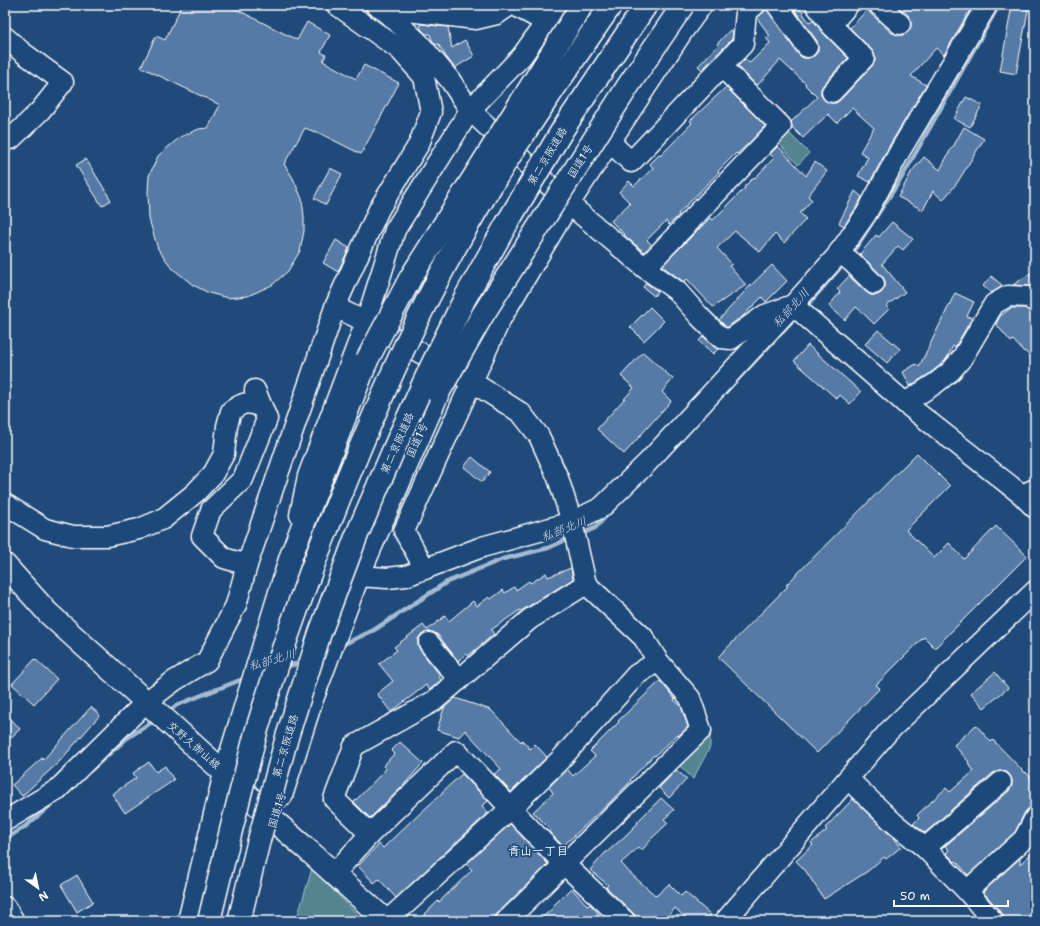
<svg xmlns="http://www.w3.org/2000/svg" width="1040" height="926" viewBox="0 0 1040 926" font-family="'Shantell Sans','Klee One',sans-serif">
	<rect width="100%" height="100%" fill="#1f4a7a"/>
	<filter id="ink" filterUnits="userSpaceOnUse"><feTurbulence type="fractalNoise" baseFrequency=".025" numOctaves="2"/><feDisplacementMap in="SourceGraphic" scale="8" xChannelSelector="R" yChannelSelector="G"/><feConvolveMatrix kernelMatrix="1 2 1 2 8 2 1 2 1" color-interpolation-filters="sRGB"/></filter>
	<g filter="url(#ink)">
		<g fill="#52848f" stroke="#a8c2c7">
			<polygon points="786,130 809,153 798,165 777,141"/>
			<polygon points="710,733 710,747 693,779 678,764"/>
			<polygon points="312,869 364,921 296,921"/>
		</g>
		<g fill="none" stroke-linecap="round" stroke-linejoin="round">
			<g stroke="#a4bad2" stroke-width="4.5">
				<polyline points="851,255 902,177 999,5"/>
				<polyline points="804,309 845,262"/>
				<polyline points="737,380 797,316"/>
				<polyline points="579,535 595,528 611,511"/>
				<polyline points="340,646 374,630 447,582 503,559 548,548 570,538"/>
				<polyline points="284,667 304,662"/>
				<polyline points="167,712 177,705 248,677"/>
				<polyline points="91,770 127,738 155,720"/>
				<polyline points="5,839 26,826 53,803"/>
			</g>
		</g>
		<g fill="#577aa6" stroke="#fff">
			<polygon points="182,5 228,5 297,40 307,22 330,35 321,52 326,55 323,61 356,79 364,65 399,83 361,154 315,131 315,132 305,128 284,164 293,178 302,199 304,217 304,231 300,251 288,271 272,285 248,296 228,298 209,293 193,285 172,268 158,249 149,219 148,191 149,176 158,156 180,137 199,129 208,128 220,105 141,67 156,36 165,40"/>
			<polygon points="791,5 797,5 809,22 813,20 823,33 848,58 824,84 821,89 821,95 824,100 830,103 836,103 840,100 872,66 875,61 875,55 872,50 850,28 868,9 871,14 892,33 898,35 903,35 908,32 911,27 911,21 908,15 896,5 973,5 967,15 944,55 936,48 911,76 926,85 891,143 870,182 858,176 868,157 860,152 874,128 852,108 837,123 828,114 803,138 792,127 791,122 817,97 805,85 806,84 780,60 757,86 738,66 745,59 750,63 770,43 766,38 770,36 757,18 767,9 798,54 803,58 808,58 814,56 818,51 818,46 817,41"/>
			<polygon points="1012,5 1029,5 1016,74 1000,71"/>
			<polygon points="420,24 448,27 452,48 465,40 474,56 456,67 457,71 447,58 438,44 436,45 432,40 430,34 426,34 421,29"/>
			<polygon points="730,30 733,32 732,39 702,70 698,66 718,45 717,44"/>
			<polygon points="726,87 765,126 748,144 737,154 736,153 718,171 719,172 678,214 679,215 669,225 666,221 647,240 652,245 644,252 625,236 625,235 611,221 630,203 619,192 629,181 634,186 653,168 650,164 659,155 660,156 670,146 692,123 690,121"/>
			<polygon points="966,97 982,105 970,127 954,119"/>
			<polygon points="964,127 984,139 957,183 943,200 933,191 923,210 898,197 912,171 924,157 940,170 952,147 953,147"/>
			<polygon points="778,146 806,176 815,162 827,171 808,196 812,200 800,213 806,219 784,243 775,234 760,252 735,231 717,248 732,264 729,266 746,285 713,307 687,279 684,282 662,266 710,218 713,220 745,188 744,187 754,177 755,178 774,158 770,154"/>
			<polygon points="86,159 111,200 102,206 76,165"/>
			<polygon points="330,168 342,174 326,205 314,198"/>
			<polygon points="855,191 862,197 856,208 844,226 839,223"/>
			<polygon points="892,222 913,239 903,250 898,246 882,264 905,292 886,306 889,309 874,324 862,312 856,307 845,320 829,306 840,292 837,289 849,276 866,292 871,295 877,295 882,292 885,287 885,281 882,276 860,254 876,235 879,237"/>
			<polygon points="336,240 349,248 338,272 323,263"/>
			<polygon points="772,265 787,281 766,302 762,297 740,319 738,319 728,327 726,327 719,320 745,291"/>
			<polygon points="1035,270 1035,288 1030,286 1013,285"/>
			<polygon points="991,276 1003,286 991,293 983,286"/>
			<polygon points="646,283 658,291 654,296 643,287"/>
			<polygon points="955,293 974,302 967,316 972,318 955,347 953,346 947,358 943,363 929,374 910,386 903,372 916,364 919,367"/>
			<polygon points="650,307 664,321 644,341 630,327"/>
			<polygon points="1011,308 1025,308 1031,312 1035,317 1035,363 1025,351 1024,352 1013,340 1011,342 996,324 1000,316"/>
			<polygon points="878,330 900,349 887,363 865,344"/>
			<polygon points="703,336 713,346 718,349 713,354 699,341"/>
			<polygon points="808,345 861,392 850,404 840,395 837,399 794,361"/>
			<polygon points="643,352 673,379 662,392 671,401 624,454 597,429 634,388 621,376"/>
			<polygon points="917,453 950,486 906,530 934,558 949,543 964,559 996,526 1027,556 935,648 924,637 876,685 880,688 817,753 718,657 788,586 786,585"/>
			<polygon points="472,457 490,472 482,482 464,467"/>
			<polygon points="571,568 573,579 521,611 520,610 491,630 494,634 468,656 466,654 458,661 438,635 433,632 428,632 422,634 418,639 418,645 420,650 440,675 439,676 441,680 430,690 426,685 391,712 377,694 393,681 379,664 397,650 394,647 423,625 427,630 445,616 449,621 473,601 477,606 489,597 491,599 503,590 505,593 514,587 516,590 529,581 531,583 546,573 548,577"/>
			<polygon points="35,659 57,679 34,704 12,684"/>
			<polygon points="995,672 1008,688 984,708 971,693"/>
			<polygon points="660,681 675,699 674,700 681,706 688,727 678,736 677,735 655,756 654,755 630,780 631,781 609,803 563,846 549,832 551,830 533,812 553,793 549,787 561,775 562,775 568,770 573,776 595,756 590,751 619,722 618,721"/>
			<polygon points="455,698 491,710 521,742 522,740 530,749 535,744 547,757 511,792 494,774 501,769 465,730 459,737 437,730 444,708"/>
			<polygon points="91,707 100,715 60,761 22,796 12,785 42,758 43,760"/>
			<polygon points="5,712 20,729 5,743"/>
			<polygon points="976,725 991,742 993,740 1025,773 1026,772 1035,783 1035,807 1029,808 1025,812 1015,832 968,875 956,861 955,862 946,853 949,850 945,846 1009,791 1012,786 1012,780 1009,774 1005,771 999,771 993,773 925,833 913,824 919,818 917,815 946,788 950,792 974,771 968,763 969,762 954,745"/>
			<polygon points="400,742 423,763 401,788 370,818 354,802 386,769 383,766 394,754 391,751"/>
			<polygon points="149,762 156,772 165,766 174,780 125,813 112,794 136,778 133,773"/>
			<polygon points="676,770 687,779 669,798 659,788"/>
			<polygon points="462,774 488,801 482,806 488,813 396,898 379,879 374,883 358,866 379,844 383,848 412,820 413,820 442,793 442,792"/>
			<polygon points="661,798 674,810 664,819 668,823 650,840 651,840 642,850 639,847 621,863 630,873 656,896 669,884 681,896 685,892 711,915 705,921 689,921 675,908 664,921 644,921 638,916 636,917 635,915 606,887 608,885 590,870 606,852 607,852 624,837 638,823 637,822"/>
			<polygon points="853,799 886,831 895,839 901,847 886,859 884,857 868,871 824,899 805,870 796,861 813,845 811,843 827,830 825,828"/>
			<polygon points="510,824 548,864 490,921 418,921 438,901 439,902 472,870 466,864"/>
			<polygon points="1035,850 1035,916 1030,921 1004,921 1004,918 1002,913 983,892 1020,858 1020,864"/>
			<polygon points="77,875 93,902 77,912 61,885"/>
			<polygon points="571,888 588,906 590,904 605,921 538,921 553,908 552,907"/>
		</g>
		<g fill="none" stroke-linecap="round" stroke-linejoin="round">
			<g stroke="#fff" stroke-width="23">
				<g id="minor">
					<polyline points="376,5 382,8 393,18 419,43 450,80 470,110 569,204 645,268 677,291 700,317 721,338 731,339 765,315 793,305 905,403 1022,495"/>
					<polyline points="515,5 521,9 546,22"/>
					<polyline points="777,5 807,47"/>
					<polyline points="816,5 831,25 848,5"/>
					<polyline points="879,5 900,24"/>
					<polyline points="382,8 476,19 497,14 510,5"/>
					<polyline points="831,25 864,58 832,92"/>
					<polyline points="5,37 22,52 63,82 40,111 11,139 5,139"/>
					<polyline points="610,142 631,162 743,44 746,12 755,5"/>
					<polyline points="839,252 853,263 874,284"/>
					<polyline points="645,268 781,126 722,67"/>
					<polyline points="335,307 366,322 472,382 521,413 539,436 558,478 572,522 602,507 648,462 793,305 836,257 866,214 901,149 987,5"/>
					<polyline points="905,403 936,383 951,371 962,358 994,304 1008,296 1029,297 1035,302"/>
					<polyline points="1035,489 1022,495 1035,508"/>
					<path d="M5 504 45 529 73 536H107L139 529 163 519 195 493 213 474 224 454 227 426 231 411C244 402 246 401 262 407"/>
					<polyline points="300,515 308,476 366,322 395,230 470,110 522,56 558,5"/>
					<polyline points="247,565 224,558 202,536 211,510 243,479 267,419 255,390"/>
					<polyline points="425,569 404,531 500,320 569,204 683,31 702,5"/>
					<polyline points="358,576 387,578 406,576 482,547 572,522 586,584 643,637 658,661 690,698 701,730 506,921"/>
					<polyline points="586,584 530,619 434,701 354,746 334,799 370,834 456,751 564,864 625,921"/>
					<polyline points="429,643 459,680"/>
					<polyline points="848,779 894,823 925,848 967,891 993,921"/>
					<polyline points="5,821 58,789 146,702 174,681 207,661 236,605 247,565 335,307 379,209 419,144 431,112 424,77 400,50 337,5"/>
					<polyline points="925,848 1001,782"/>
					<polyline points="334,874 370,834"/>
					<polyline points="967,891 1024,839 1035,818"/>
					<polyline points="5,907 14,921"/>
					<polyline points="387,921 510,809 560,760 636,675 658,661"/>
					<polyline points="725,921 888,732 1035,591"/>
				</g>
			</g>
			<g stroke="#fff" stroke-width="25">
				<polyline id="major" points="5,565 48,613 199,750 225,773 273,820 309,851 386,921"/>
			</g>
			<g stroke="#fff" stroke-width="25">
				<g id="highway">
					<polyline points="281,796 311,702 358,576 438,393"/>
					<polyline points="189,921 225,773 291,556 367,360"/>
				</g>
			</g>
			<use href="#minor" stroke="#1f4a7a" stroke-width="20"/>
			<use href="#major" stroke="#1f4a7a" stroke-width="22"/>
			<use href="#highway" stroke="#1f4a7a" stroke-width="22"/>
			<g stroke="#fff" stroke-width="25" stroke-linecap="butt">
				<g id="highway-bridge">
					<polyline points="367,360 411,277 582,5"/>
					<polyline points="438,393 482,316 628,86 683,5"/>
					<path d="M209 921C220 875 231 829 243 783 248 765 252 747 257 729 283 644 314 560 348 477 375 411 403 346 436 283 486 186 549 95 611 5"/>
					<polyline points="239,921 258,844 287,737 320,633 356,537 400,435 431,367 465,298 506,225 563,129 646,5"/>
				</g>
			</g>
			<use href="#highway-bridge" stroke="#1f4a7a" stroke-width="22"/>
		</g>
	</g>
	<g text-anchor="middle" stroke-width="3.5" stroke-linejoin="round" paint-order="stroke">
		<g font-size="11" fill="#fff" stroke="#1f4a7a">
			<text transform="translate(547 156) rotate(-59)" y="4">第二京阪道路</text>
			<text transform="translate(580 161) rotate(-58)" y="4">国道1号</text>
			<text transform="translate(417 440) rotate(-66)" y="4">国道1号</text>
			<text transform="translate(397 443) rotate(-66)" y="4">第二京阪道路</text>
			<text transform="translate(194 745) rotate(41)" y="4">交野久御山線</text>
			<text transform="translate(285 746) rotate(-74)" y="4">第二京阪道路</text>
			<text transform="translate(277 810) rotate(-73)" y="4">国道1号</text>
		</g>
		<g font-size="12" font-style="italic" fill="#d1dce8" stroke="#1f4a7a">
			<text transform="translate(791 308) rotate(-48)" y="4">私部北川</text>
			<text transform="translate(564 529) rotate(-22)" y="4">私部北川</text>
			<text transform="translate(272 660) rotate(-16)" y="4">私部北川</text>
		</g>
		<g font-size="12" font-weight="bold" fill="#fff" stroke="#1f4a7a">
			<text x="538" y="855">青山一丁目</text>
		</g>
	</g>
	<rect width="1040" height="926" fill="none" stroke="#1f4a7a" stroke-width="20"/>
	<rect x="10" y="10" width="1020" height="906" fill="none" stroke="#fff" stroke-width="1.5" filter="url(#ink)"/>
	<g transform="translate(38 888) rotate(147)" stroke="#1f4a7a" stroke-width="3" paint-order="stroke">
	<path d="M0-3L7 15L0 10L-7 15Z" fill="#ffffff"/>
	<text y="-6" font-size="11" font-weight="bold" text-anchor="middle" fill="#ffffff">N</text>
	</g>
	<path d="M894 900v6h114v-6" fill="none" stroke="#ffffff" stroke-width="2"/>
	<text x="900" y="900" font-size="12" fill="#ffffff" stroke="#1f4a7a" stroke-width="3" paint-order="stroke">50 m</text>
</svg>
